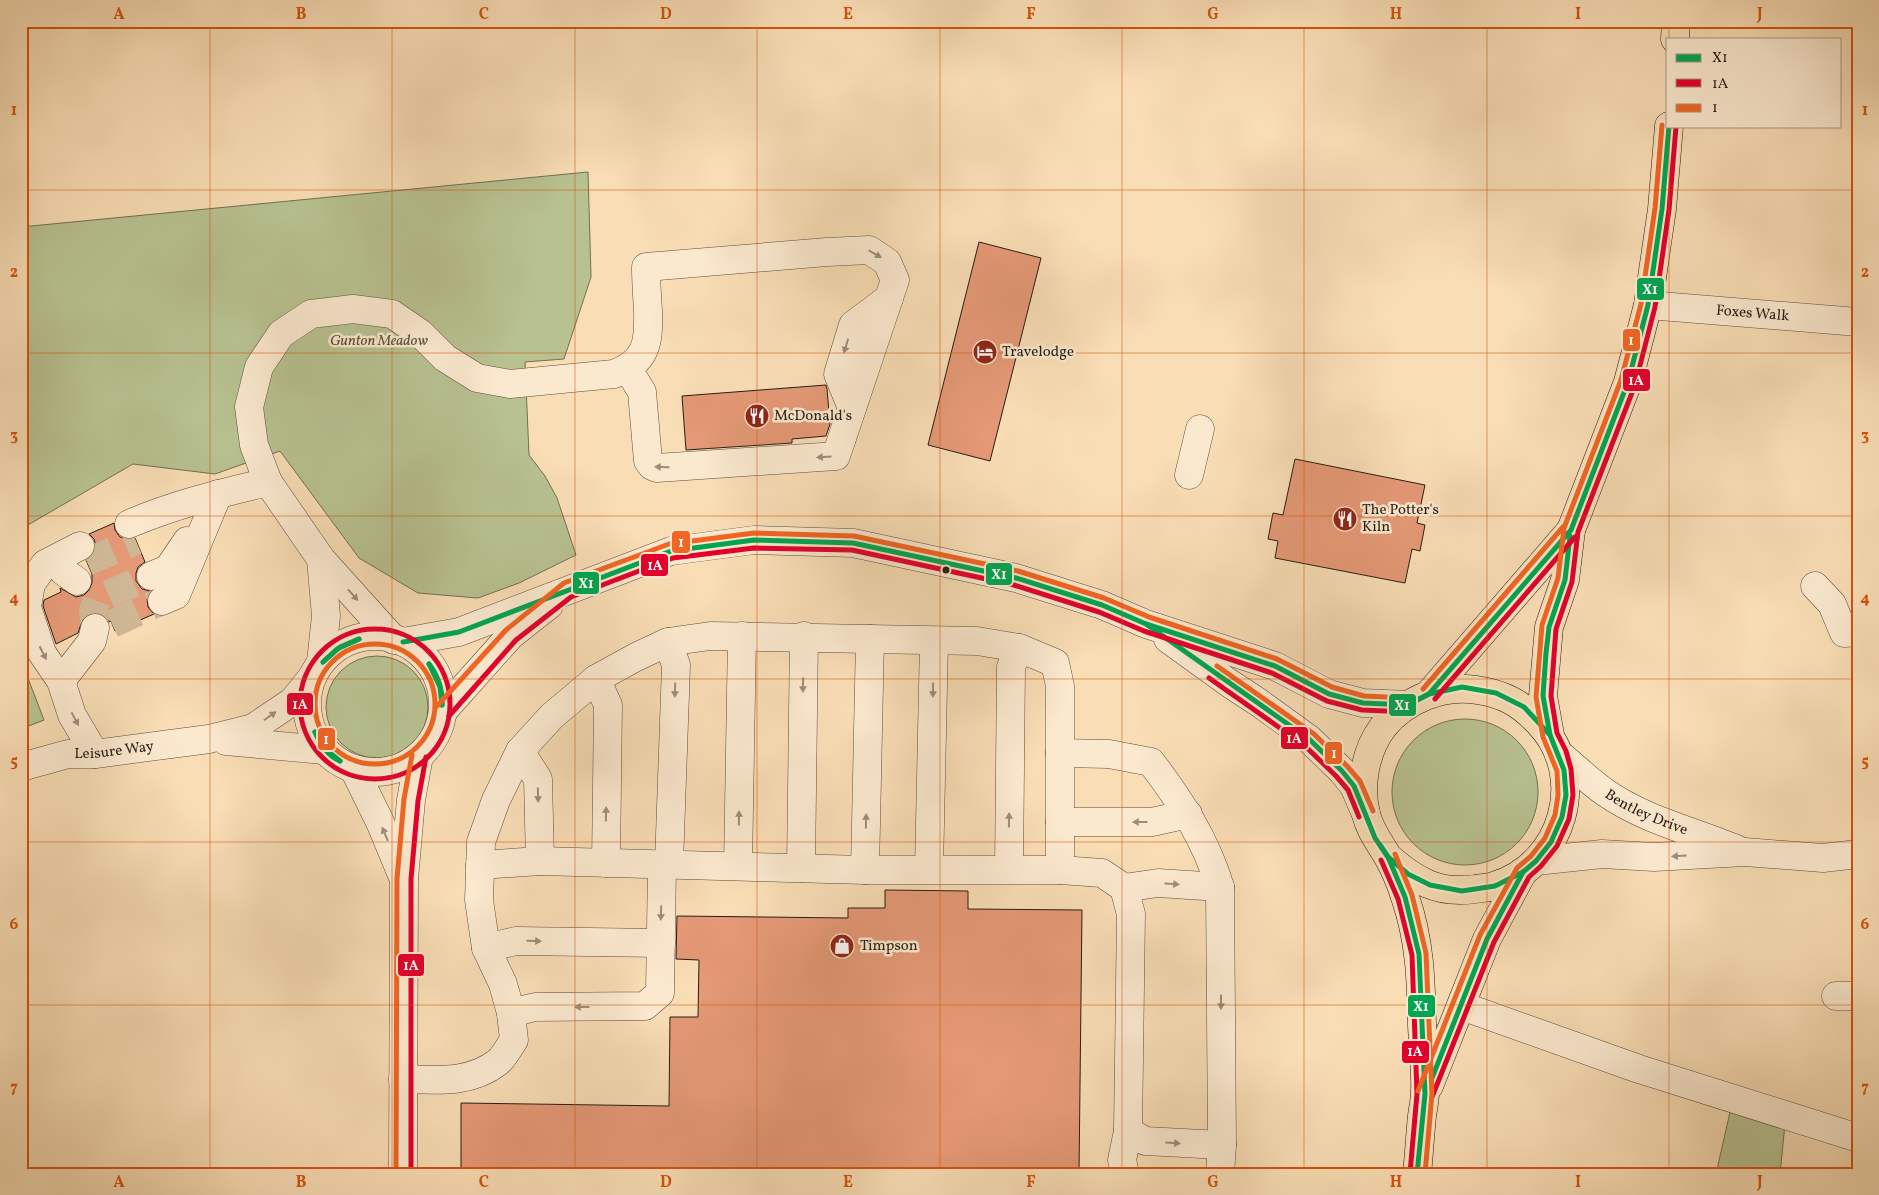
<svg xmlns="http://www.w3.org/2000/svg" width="1879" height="1195" font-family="Vollkorn,serif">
<rect width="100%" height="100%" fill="#f9ddb5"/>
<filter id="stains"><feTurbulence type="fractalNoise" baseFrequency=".004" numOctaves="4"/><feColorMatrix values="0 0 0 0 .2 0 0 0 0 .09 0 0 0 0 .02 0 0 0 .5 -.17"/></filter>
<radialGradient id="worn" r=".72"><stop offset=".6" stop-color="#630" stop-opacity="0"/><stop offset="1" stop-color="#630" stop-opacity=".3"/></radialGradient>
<g fill="#b8c291" stroke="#707053">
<path d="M 588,172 L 591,277 L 564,359 L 525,362 L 529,455 L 545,476 L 557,498 L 576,555 L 519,583 L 478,598 L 418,593 L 359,558 L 280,451 L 215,474 L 133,464 L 21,529 L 21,227 Z"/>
<circle cx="377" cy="707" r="51"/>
<path d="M 21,660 L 44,720 L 21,729 Z"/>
<circle cx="1465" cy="792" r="73"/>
<path d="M 1730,1112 L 1785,1124 L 1780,1174 L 1716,1174 Z"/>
</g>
<g fill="#e59976" stroke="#271d15">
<path d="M 979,242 L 1041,258 L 990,461 L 928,445 Z"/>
<path d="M 826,385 L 827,389 L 830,424 L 826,436 L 792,439 L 792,443 L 686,450 L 682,396 Z"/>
<path d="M 1295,459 L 1425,485 L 1417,523 L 1425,525 L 1420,551 L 1412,549 L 1405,583 L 1275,558 L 1278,541 L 1268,539 L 1273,513 L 1283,515 Z"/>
<path d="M 114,523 L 115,530 L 120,537 L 127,539 L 135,538 L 145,562 L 138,567 L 136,573 L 136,581 L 142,589 L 150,591 L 147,599 L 148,607 L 154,614 L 115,631 L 111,621 L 109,622 L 105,616 L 98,613 L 91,613 L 83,618 L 78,633 L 56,644 L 43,606 L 44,600 L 61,592 L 60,588 L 76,597 L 84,595 L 89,590 L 92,583 L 92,574 L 86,560 L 93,555 L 96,546 L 94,539 L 89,534 Z"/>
<path d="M 885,890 L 968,891 L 968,909 L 1082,910 L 1079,1174 L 461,1174 L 461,1103 L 669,1106 L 670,1017 L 698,1017 L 699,960 L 676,959 L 677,916 L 848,918 L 848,908 L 885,908 Z"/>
</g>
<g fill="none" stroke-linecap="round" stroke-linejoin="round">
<g stroke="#cfb795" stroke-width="28" stroke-dasharray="28 14" stroke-linecap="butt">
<path d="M 87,562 L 136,541"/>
<path d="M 112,624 L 162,601"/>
<path d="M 95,628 L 93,610 L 97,599 L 151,576"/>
</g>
<defs>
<g id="minor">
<path id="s1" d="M 1648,305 L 1858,322"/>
<path d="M 852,408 L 838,374 L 853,325 L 889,298"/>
<path d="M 1189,475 L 1200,429"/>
<path d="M 129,524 C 173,505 221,493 268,482"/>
<path d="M 80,546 L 45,564 L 31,584 L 27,607 L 42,653 L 61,681 L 72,715 L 95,754"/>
<path d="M 321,559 L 326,616 L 321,662"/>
<path d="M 63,571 L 77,581"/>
<path d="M 151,576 L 168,569 L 187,541"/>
<path d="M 1815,586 L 1832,604 L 1844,633 L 1858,632"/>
<path d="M 162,601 L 176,595 L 218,494"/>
<circle cx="375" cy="704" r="68"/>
<path d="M 1168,639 L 1229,683 L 1258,702 L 1309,739 L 1342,771 L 1354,786 L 1366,814"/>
<path d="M 394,640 L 321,559 L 268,482 L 254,445 L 249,407 L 259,367 L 281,334 L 311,314 L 353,309 L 392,314 L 420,333 L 445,358 L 477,378 L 510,384 L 614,374 C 647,362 649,342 648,311 C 647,296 646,281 646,267 L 827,252 L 869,250 L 887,262 L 895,280 L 836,456 L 657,468 L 652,466 L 648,461 L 642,392 L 628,369"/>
<path d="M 403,642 L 459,632 L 671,551 L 754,540 L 853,543 L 1016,578 L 1102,605 L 1146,624 L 1275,666 L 1329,694 L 1363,703 L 1408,705"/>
<path d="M 668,642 L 676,665 L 669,864"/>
<path d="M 596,679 L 608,705 L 606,863"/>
<path d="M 61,681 L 92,641 L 95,628"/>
<path d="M 443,711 L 511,635 L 549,605"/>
<path d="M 226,741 L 324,750"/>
<path d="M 520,751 L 538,779 L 540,861"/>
<path d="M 1060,753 L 1109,754 L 1151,762 C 1180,800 1206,840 1220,887"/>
<path id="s2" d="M 1559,754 C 1575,767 1590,782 1606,793 C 1645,820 1693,831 1736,849"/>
<path id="s3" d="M 21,767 L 68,754 L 95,754 L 209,739 L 253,728 L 293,701 L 313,676"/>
<path d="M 354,769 L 380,822 L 402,875"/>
<path d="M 1060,822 L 1152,822 L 1188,814"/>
<path d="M 1536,861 L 1602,854 L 1654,857 L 1745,852 L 1823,858 L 1858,854"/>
<path d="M 480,865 L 540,861 L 865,870 L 1060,870 L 1102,873 L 1124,888 L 1131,914 L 1128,1131 L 1122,1160 L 1125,1174"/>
<path d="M 738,866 L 742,636"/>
<path d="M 801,868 L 804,636"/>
<path d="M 929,869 L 934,642"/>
<path d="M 1009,869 L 1011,667 L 1019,648"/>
<path d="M 865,870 L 870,639"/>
<path d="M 1124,888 L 1158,883 L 1220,887 L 1222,1145 L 1220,1174"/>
<path d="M 486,948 L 516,941 L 661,943"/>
<path d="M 1836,996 L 1858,996"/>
<path d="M 1462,1006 L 1639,1069 L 1858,1138"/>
<path d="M 511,1013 L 535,1007 L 645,1006 L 660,993 L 662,865"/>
<path d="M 403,1079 C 436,1080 470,1084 498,1062 C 504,1057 509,1047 514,1040 L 511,1013 L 503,984 L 486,948 L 479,900 L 481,842 L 496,800 L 520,751 L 552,716 L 596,679 L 636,657 L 668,642 L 710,636 L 977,641 L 1019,648 L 1055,663 L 1060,686 L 1060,870"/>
<path d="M 1128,1131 L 1145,1141 L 1222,1145"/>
<path d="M 403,1174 L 404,879 L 411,800 L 419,756"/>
</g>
<g id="highway">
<path d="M 1675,39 L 1676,21"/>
<path d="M 1429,694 L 1571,530"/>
<path d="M 1550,735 L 1543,696 L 1549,627 L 1565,580 L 1571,530 L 1628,382 L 1648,305 L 1662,209 L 1669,126"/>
<path d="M 1388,857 C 1401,868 1412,877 1428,884 C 1442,890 1460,891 1475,889 C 1481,888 1488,888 1494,886 C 1564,865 1589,776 1539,723 C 1520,703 1504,694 1477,690 C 1443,684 1405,700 1383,727 C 1365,751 1359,786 1366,814 C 1370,831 1380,843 1388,857 C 1395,869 1401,884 1405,897 C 1420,940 1421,980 1422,1025 C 1423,1047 1426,1070 1425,1092 C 1425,1100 1423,1108 1422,1116 C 1420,1135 1419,1155 1417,1174"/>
<path d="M 1429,1086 L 1487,939 L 1523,872"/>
</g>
</defs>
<use href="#minor" stroke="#5c4d3d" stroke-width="29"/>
<use href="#highway" stroke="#271d15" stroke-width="29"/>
<use href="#minor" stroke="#fbe9cf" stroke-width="28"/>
<use href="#highway" stroke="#f9ddb5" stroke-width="28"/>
<defs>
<g id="bus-1">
<path d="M 1146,624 L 1275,666 L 1329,694 L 1363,703 L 1408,705 L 1429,694 L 1462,687 L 1496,693 L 1524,707 L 1550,735 L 1564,770 L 1566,795 L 1562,817 L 1551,842 L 1536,861 L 1523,872 L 1495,886 L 1462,891 L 1430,885 L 1408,874 L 1388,857 L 1375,838 L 1354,786 L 1342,771 L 1309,739 Z"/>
<path d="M 403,642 L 459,632 L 671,551 L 754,540 L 853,543 L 1016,578 L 1102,605 L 1146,624"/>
<path d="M 323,662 L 337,649 L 359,639"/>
<path d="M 323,662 L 340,647 L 359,639"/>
<path d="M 429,664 C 438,675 443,691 442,705"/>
<path d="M 429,664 L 440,687 L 442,705"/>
<path d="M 1409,704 L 1429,694 L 1571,530 L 1628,382 L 1648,305 L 1662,209 L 1669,126"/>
<path d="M 315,732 L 325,749 L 340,761"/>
<path d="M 315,732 C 320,744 328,756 340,761"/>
<path d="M 1550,735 L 1543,696 L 1546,653 L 1549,627 L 1565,580 L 1570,536"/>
<path d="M 1380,845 L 1388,857 L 1405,897 L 1419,954 L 1425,1094 L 1417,1174"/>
<path d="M 1432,1078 L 1487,939 L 1523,872"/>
</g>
<g id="bus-2">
<circle cx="375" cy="704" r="75"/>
<path d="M 1209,678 L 1304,745 L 1336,776 L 1348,790 L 1359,817"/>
<path d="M 1435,699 L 1575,537"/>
<path d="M 449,716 L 516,640 L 571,597 L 673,558 L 754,548 L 852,550 L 1014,585 L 1099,612 L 1144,631 L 1272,673 L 1327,701 L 1362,710 L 1408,712"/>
<path d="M 1381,860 L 1398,899 L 1412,955 L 1417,1094 L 1410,1173"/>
<path d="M 1432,1097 L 1494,942 L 1529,877 L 1541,866 L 1557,846 L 1569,819 L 1573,795 L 1571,769 L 1566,751 L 1557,733 L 1551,696 L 1556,629 L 1572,582 L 1578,532 L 1635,385 L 1655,307 L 1669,210 L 1676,127"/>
<path d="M 411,1174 L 411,879 L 418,801 L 426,757"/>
</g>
<g id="bus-3">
<circle cx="375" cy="704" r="60"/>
<path d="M 1217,666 L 1314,734 L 1347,766 L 1360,781 L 1373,811"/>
<path d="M 1423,689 L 1563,527"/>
<path d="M 437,706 L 506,630 L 564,583 L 669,544 L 754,533 L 854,536 L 1018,571 L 1104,598 L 1149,617 L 1277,659 L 1332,687 L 1364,696 L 1408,698"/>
<path d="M 1395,854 L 1412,895 L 1426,953 L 1432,1094 L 1425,1174"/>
<path d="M 1418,1091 L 1480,935 L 1517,868 L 1531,856 L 1545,838 L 1555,815 L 1558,795 L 1557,771 L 1543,737 L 1536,697 L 1542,625 L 1558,578 L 1564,528 L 1621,380 L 1641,304 L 1655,208 L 1662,125"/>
<path d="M 396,1174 L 397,879 L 404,799 L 412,755"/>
</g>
</defs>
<use href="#bus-1" stroke="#fbe9cf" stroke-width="9"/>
<use href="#bus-2" stroke="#fbe9cf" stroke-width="9"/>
<use href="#bus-3" stroke="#fbe9cf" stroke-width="9"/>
<use href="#bus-1" stroke="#00a651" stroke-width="5"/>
<use href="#bus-2" stroke="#e4002b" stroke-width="5"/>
<use href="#bus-3" stroke="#f26522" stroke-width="5"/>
</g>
<defs><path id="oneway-solid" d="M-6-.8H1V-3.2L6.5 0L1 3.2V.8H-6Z" transform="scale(1.25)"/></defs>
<g fill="#9c8d7b">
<use href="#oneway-solid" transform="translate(875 254) rotate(30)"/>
<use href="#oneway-solid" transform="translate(846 346) rotate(107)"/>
<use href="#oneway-solid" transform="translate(824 457) rotate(176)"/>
<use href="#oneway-solid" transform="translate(662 467) rotate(-178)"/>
<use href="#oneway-solid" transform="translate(353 595) rotate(48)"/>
<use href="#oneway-solid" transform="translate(43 653) rotate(63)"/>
<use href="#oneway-solid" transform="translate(803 685) rotate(91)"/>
<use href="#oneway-solid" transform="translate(675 690) rotate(92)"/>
<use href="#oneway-solid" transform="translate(933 690) rotate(91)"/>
<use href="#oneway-solid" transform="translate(270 716) rotate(-35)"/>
<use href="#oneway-solid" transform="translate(75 719) rotate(62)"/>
<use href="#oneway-solid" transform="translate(538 795) rotate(89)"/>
<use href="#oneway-solid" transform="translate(606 814) rotate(-89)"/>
<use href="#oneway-solid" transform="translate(739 818) rotate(-89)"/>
<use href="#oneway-solid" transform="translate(1009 820) rotate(-89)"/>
<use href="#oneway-solid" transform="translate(866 821) rotate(-89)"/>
<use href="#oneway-solid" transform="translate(1140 822) rotate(-180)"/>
<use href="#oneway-solid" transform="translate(385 834) rotate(-113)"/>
<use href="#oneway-solid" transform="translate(1679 856) rotate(177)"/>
<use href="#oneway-solid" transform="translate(1172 884) rotate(4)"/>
<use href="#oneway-solid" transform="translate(661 913) rotate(91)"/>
<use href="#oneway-solid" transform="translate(534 941) rotate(1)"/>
<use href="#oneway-solid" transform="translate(1221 1002) rotate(90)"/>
<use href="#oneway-solid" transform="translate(582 1007) rotate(-180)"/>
<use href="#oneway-solid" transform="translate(1173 1143) rotate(3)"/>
</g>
<path fill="none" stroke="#d5530d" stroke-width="1" stroke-opacity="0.55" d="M 210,21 L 210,1174M 392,21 L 392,1174M 575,21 L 575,1174M 757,21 L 757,1174M 940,21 L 940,1174M 1122,21 L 1122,1174M 1304,21 L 1304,1174M 1487,21 L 1487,1174M 1669,21 L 1669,39M 1669,126 L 1669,1174M 21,190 L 1858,190M 21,353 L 1858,353M 21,516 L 1858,516M 21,679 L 1858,679M 21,842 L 1858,842M 21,1005 L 1858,1005"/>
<defs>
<symbol id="hotel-disc" viewBox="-11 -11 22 22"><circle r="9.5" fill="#8f2418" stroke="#fbe9cf"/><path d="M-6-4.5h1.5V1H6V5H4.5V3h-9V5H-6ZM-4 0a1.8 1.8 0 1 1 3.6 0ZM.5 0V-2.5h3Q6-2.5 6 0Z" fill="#fff"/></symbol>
<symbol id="restaurant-disc" viewBox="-11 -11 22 22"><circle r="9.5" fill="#8f2418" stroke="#fbe9cf"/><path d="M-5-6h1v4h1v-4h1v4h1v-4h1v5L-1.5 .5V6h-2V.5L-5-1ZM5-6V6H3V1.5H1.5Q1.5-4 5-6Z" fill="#fff"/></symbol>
<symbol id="shop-disc" viewBox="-11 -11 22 22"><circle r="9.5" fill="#8f2418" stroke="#fbe9cf"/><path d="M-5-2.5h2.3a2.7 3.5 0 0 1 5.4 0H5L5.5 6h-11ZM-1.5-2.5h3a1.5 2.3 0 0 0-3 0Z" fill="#fff"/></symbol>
</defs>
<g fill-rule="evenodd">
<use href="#hotel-disc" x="971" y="338" width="28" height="28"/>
<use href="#restaurant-disc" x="743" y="402" width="28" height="28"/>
<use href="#restaurant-disc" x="1331" y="505" width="28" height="28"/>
<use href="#shop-disc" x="828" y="932" width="28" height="28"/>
</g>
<circle fill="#271d15" stroke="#fbe9cf" stroke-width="2" cx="946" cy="570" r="4.5"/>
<g text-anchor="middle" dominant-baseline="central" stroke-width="5" stroke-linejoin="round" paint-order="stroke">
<g font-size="15" fill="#271d15" stroke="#fbe9cf">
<text stroke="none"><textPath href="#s1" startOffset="105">Foxes Walk</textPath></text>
<text stroke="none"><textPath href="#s3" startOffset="95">Leisure Way</textPath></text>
<text stroke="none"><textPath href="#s2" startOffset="106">Bentley Drive</textPath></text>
</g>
<g font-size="15" font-style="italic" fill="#524f3a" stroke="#fbe9cf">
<text x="379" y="341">Gunton Meadow</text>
</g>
<g font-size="15" fill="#271d15" stroke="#fbe9cf" text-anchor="start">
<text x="1002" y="352">Travelodge</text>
<text x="774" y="416">McDonald's</text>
<text x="1362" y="510">The Potter's<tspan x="1362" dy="17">Kiln</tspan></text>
<text x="860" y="946">Timpson</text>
</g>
</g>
<g stroke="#fbe9cf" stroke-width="2">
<rect x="1636" y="277" width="29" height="24" rx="5" fill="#00a651"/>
<rect x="1622" y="328" width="19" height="24" rx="5" fill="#f26522"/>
<rect x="1622" y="368" width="29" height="24" rx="5" fill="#e4002b"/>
<rect x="671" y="530" width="20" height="24" rx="5" fill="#f26522"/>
<rect x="640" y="553" width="29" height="24" rx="5" fill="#e4002b"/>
<rect x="985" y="562" width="28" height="24" rx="5" fill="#00a651"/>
<rect x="572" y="571" width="28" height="24" rx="5" fill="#00a651"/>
<rect x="286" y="692" width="28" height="24" rx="5" fill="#e4002b"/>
<rect x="1388" y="693" width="29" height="24" rx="5" fill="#00a651"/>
<rect x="1280" y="726" width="29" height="24" rx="5" fill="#e4002b"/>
<rect x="317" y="727" width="19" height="24" rx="5" fill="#f26522"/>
<rect x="1324" y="741" width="19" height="24" rx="5" fill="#f26522"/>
<rect x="397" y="953" width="28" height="24" rx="5" fill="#e4002b"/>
<rect x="1407" y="994" width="29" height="24" rx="5" fill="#00a651"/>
<rect x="1401" y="1040" width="29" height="24" rx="5" fill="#e4002b"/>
</g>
<g font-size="14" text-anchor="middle" font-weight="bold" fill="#fff">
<text x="1650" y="294">X1</text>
<text x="1631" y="345">1</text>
<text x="1636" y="385">1A</text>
<text x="681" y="547">1</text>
<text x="655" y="570">1A</text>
<text x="999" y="579">X1</text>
<text x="586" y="588">X1</text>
<text x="300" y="709">1A</text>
<text x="1402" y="710">X1</text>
<text x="1294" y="743">1A</text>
<text x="326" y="744">1</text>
<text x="1334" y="758">1</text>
<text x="411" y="970">1A</text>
<text x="1421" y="1011">X1</text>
<text x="1415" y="1056">1A</text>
</g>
<rect width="1879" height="1195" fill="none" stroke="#f9ddb5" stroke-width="55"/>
<rect x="1666" y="38" width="175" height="90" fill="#fbe9cf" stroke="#a69785"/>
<rect x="1676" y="54" width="25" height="8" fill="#00a651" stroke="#a69785"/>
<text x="1712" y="62" font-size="15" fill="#271d15">X1</text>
<rect x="1676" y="79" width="25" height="8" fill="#e4002b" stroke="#a69785"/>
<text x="1712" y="88" font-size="15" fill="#271d15">1A</text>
<rect x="1676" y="104" width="25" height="8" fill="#f26522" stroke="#a69785"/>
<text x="1712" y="112" font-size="15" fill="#271d15">1</text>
<rect x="28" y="28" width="1824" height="1140" fill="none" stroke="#d5530d" stroke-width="2"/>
<g font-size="16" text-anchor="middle" font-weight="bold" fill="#d5530d">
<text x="119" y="19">A</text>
<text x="301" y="19">B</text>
<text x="484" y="19">C</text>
<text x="666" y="19">D</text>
<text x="848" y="19">E</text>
<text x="1031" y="19">F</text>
<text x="1213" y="19">G</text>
<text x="1396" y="19">H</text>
<text x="1578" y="19">I</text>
<text x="1760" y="19">J</text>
<text x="14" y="115">1</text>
<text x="1865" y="115">1</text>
<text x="14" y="277">2</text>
<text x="1865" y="277">2</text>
<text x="14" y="440">3</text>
<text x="1865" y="440">3</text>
<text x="14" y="603">4</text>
<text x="1865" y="603">4</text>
<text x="14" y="766">5</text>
<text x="1865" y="766">5</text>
<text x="14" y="929">6</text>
<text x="1865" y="929">6</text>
<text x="14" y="1092">7</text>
<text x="1865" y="1092">7</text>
<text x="119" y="1187">A</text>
<text x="301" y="1187">B</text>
<text x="484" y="1187">C</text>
<text x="666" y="1187">D</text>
<text x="848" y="1187">E</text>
<text x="1031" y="1187">F</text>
<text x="1213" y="1187">G</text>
<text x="1396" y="1187">H</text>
<text x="1578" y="1187">I</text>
<text x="1760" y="1187">J</text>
</g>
<rect width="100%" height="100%" filter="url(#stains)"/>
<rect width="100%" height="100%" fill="url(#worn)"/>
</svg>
